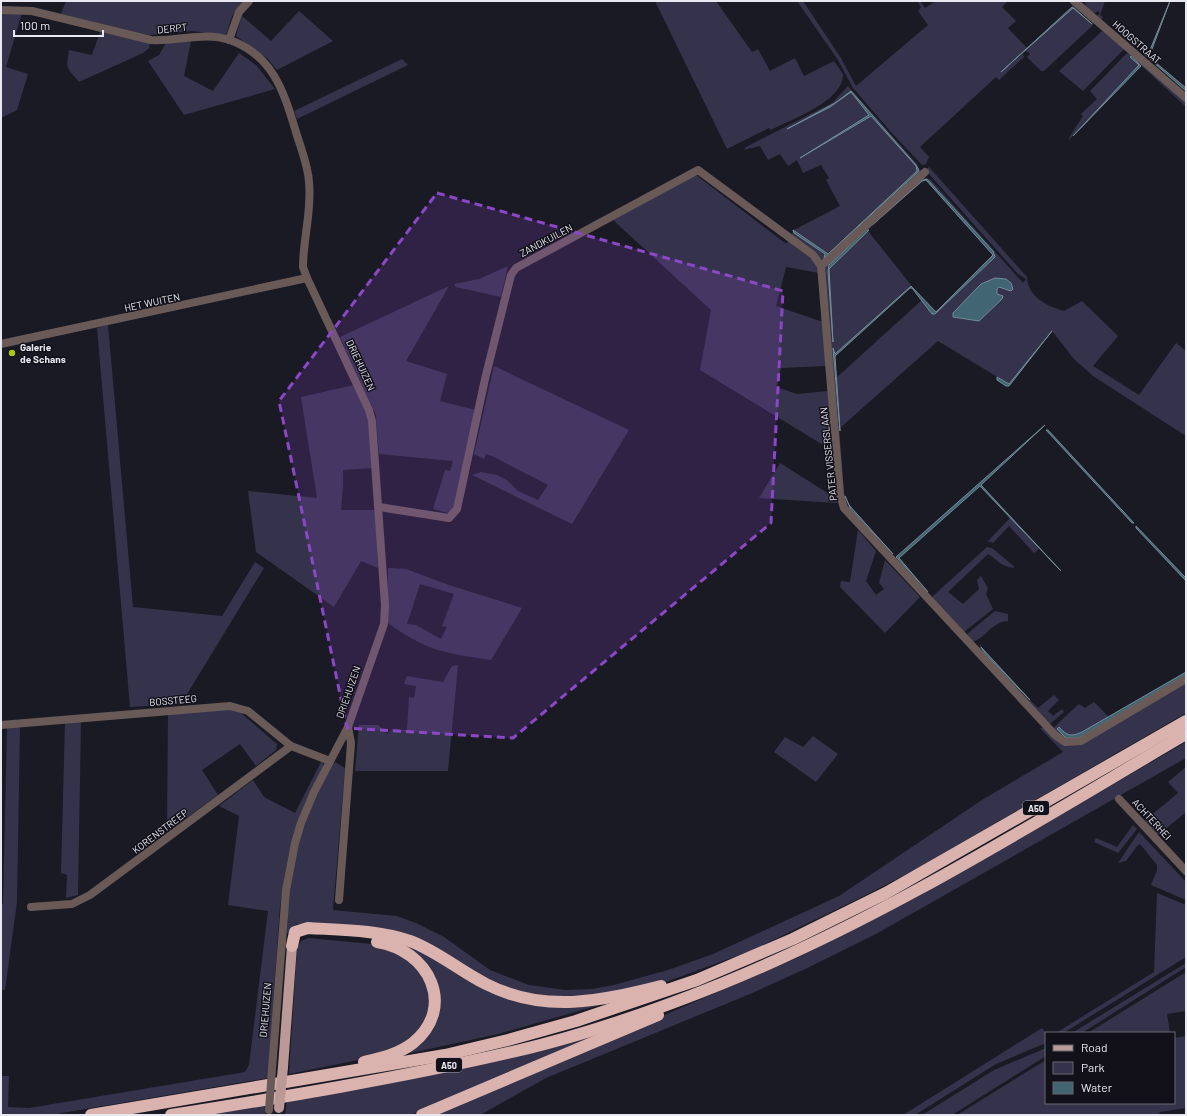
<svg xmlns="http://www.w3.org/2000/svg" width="1187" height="1116" font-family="Barlow,sans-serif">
<rect width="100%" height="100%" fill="#1a1a24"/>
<g fill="#35334b" fill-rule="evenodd">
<path d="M 66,1 L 244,1 L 232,16 L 226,35 L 192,31 L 149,35 L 138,33 L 61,14 Z"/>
<path d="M 655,1 L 716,1 L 752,52 L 758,49 L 770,71 L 795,58 L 804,76 L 834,61 L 843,74 C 844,101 792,119 771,130 L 769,128 L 727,149 Z"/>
<path d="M 797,1 L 803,1 L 841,58 L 856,86 L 928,25 L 918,11 L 921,7 L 917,1 L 920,1 L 925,8 L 936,1 L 1008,1 L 1002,7 L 1016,21 L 1008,28 L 1027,48 L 1001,72 L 1023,54 L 1024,57 L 999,80 L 996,77 L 920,147 L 929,157 L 926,164 L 922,165 L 891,132 L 853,88 L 838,60 Z"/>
<path d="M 1068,1 L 1071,1 L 1094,21 L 1093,25 L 1044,71 L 1041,71 L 1027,57 L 1030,54 L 1026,51 L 1073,8 L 1091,24 L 1092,23 Z"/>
<path d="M 1085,1 L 1105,1 L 1100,15 L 1103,17 L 1101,20 L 1096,17 L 1100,13 L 1098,11 L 1093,14 L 1086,8 Z"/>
<path d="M 299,11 L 333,41 L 277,70 L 268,59 L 236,36 L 242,16 L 271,41 Z"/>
<path d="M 1,13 L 22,13 L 6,67 L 28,74 L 17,110 L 1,118 Z"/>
<path d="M 1102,31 L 1125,48 L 1083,91 L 1059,71 Z"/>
<path d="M 100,32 L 150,43 L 149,48 L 143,53 L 79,82 C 66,66 66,70 69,50 L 92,55 Z"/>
<path d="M 191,41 L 184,76 L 213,91 L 239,53 L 256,65 L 275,89 L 184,115 L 148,61 L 159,55 L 166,43 Z"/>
<path d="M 1130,53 L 1186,101 L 1185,106 L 1131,56 L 1140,65 L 1069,140 L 1070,136 L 1083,116 L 1081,114 L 1097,99 L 1090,91 L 1126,54 Z"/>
<path d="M 402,59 L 408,65 L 297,119 L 294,111 Z"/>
<path d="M 848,86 L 917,164 L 920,172 L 824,261 L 820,259 L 792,235 L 793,229 L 794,230 L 840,206 L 826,180 L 829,178 L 821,165 L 803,173 L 797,160 L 788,166 L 780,154 L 768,160 L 760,146 L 744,150 L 746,147 L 832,103 ZM 851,91 L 916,165 L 918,167 L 918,172 L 824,258 L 825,255 L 793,231 L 827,254 L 917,171 L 916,166 L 871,116 L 801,158 L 869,115 L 851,92 L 830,107 L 787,129 L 835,103 Z"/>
<path d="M 929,167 L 1027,277 C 1028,297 1047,306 1064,311 L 1082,301 L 1118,336 L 1093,366 L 1139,395 L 1176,343 L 1186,351 L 1186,436 L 1093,376 L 1074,359 L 1052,331 L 1009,384 L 938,341 L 840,428 L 836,378 L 922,300 L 932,314 L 935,314 L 994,258 L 995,255 L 925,179 L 829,265 L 828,271 L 833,342 L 829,269 L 831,265 L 868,231 L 911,285 L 835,354 L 833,348 L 844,491 L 846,503 L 929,595 L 925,594 L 843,500 L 824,268 L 923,177 L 931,180 L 1023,283 L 1026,279 L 1018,274 L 929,174 L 927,169 ZM 1006,279 L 1003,288 L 999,287 L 996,291 L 1002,299 L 979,321 L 953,317 Z"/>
<path d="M 696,175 L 785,243 L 789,242 L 819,265 L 819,273 L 786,267 L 776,306 L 823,322 L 827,366 L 781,368 L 776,387 L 797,394 L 828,391 L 833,451 L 700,370 L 711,310 L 613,220 Z"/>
<path d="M 508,266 L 501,297 L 456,287 L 454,284 L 479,279 Z"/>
<path d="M 449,286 L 406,361 L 447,374 L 440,401 L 475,410 L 453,510 L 449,513 L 433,509 L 445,470 L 450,471 L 453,461 L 379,454 L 376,415 L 340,337 Z"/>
<path d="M 108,325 L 133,607 L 222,616 L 255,562 L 264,568 L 181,704 L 130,707 L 97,328 Z"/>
<path d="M 494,366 L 629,430 L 572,524 L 472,475 L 481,472 L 497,475 L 508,481 L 518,491 L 538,500 L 548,485 L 492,456 L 486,454 L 484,459 L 474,454 Z"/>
<path d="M 354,385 L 368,416 L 373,468 L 343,470 L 343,487 L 341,510 L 375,510 L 378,568 L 361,561 L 334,607 L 256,552 L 248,491 L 317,498 L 301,397 Z"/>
<path d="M 780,463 L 837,499 L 837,503 L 759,498 Z"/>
<path d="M 1010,518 L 1039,549 L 1034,553 L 1009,526 L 993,543 L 988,541 Z"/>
<path d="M 858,530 L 876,551 L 866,581 L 876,595 L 884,589 L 879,583 L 885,560 L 920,597 L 885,633 L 840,587 L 841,581 L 850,582 Z"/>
<path d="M 987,547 L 992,548 L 1015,567 C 1006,570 996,559 988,554 L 948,592 L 963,604 L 979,589 L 977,580 L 981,576 L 988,588 L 986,594 L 993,609 L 964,632 L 932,599 L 933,596 Z"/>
<path d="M 388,568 L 406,569 L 449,585 L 522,608 L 491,660 C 445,653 426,651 388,623 ZM 420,584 L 454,594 L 442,626 L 447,627 L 441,639 L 416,625 L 407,624 Z"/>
<path d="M 995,611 L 1008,614 L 1008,621 C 990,622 986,640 970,642 L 967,634 Z"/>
<path d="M 980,644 L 986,655 L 1038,708 L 1054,695 L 1059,700 L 1048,711 L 1053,716 L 1062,709 L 1064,712 L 1050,724 L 979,652 Z"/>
<path d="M 458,665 L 448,771 L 355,771 L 359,725 L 378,725 L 387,733 L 393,729 L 407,730 L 409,697 L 414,698 L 416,686 L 404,684 L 407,676 L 443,682 L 452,666 Z"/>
<path d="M 1186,675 L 1186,677 L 1082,739 C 1069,743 1061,738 1052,729 L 1079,704 L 1085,708 L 1094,702 L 1109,717 L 1077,735 L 1066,735 L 1059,727 L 1057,729 C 1064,736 1069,741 1079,738 Z"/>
<path d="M 1186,681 L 1186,713 L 916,869 L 868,894 L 753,950 L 663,983 L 572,1000 L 506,989 L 438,952 L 324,926 L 297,924 L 291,927 L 289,933 L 287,933 C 288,909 287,882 292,859 C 299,828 316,787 335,762 L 345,768 L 333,910 L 397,916 L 416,923 L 444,937 L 490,970 L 529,985 L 565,990 L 592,989 L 614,985 L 668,970 L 713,954 L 839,896 L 982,800 L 1063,752 L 1040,728 L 1046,728 L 1064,743 Z"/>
<path d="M 218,709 L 234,710 L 241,713 L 277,744 L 276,750 L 256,766 L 240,744 L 202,770 L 218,795 L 167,832 L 168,714 Z"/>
<path d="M 81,721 L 78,895 L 66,898 L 67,875 L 61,873 L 65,722 Z"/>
<path d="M 20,726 L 17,902 L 5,990 L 1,990 L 1,905 L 3,904 L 7,727 Z"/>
<path d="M 813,736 L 838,754 L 816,782 L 774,752 L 785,737 L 803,747 Z"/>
<path d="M 1186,742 L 1186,758 L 876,934 L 803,970 L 750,994 L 546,1078 L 480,1115 L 432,1115 L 799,957 L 859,927 L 962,872 Z"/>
<path d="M 322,760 L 324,767 L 289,854 L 285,874 L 280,906 L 268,1078 L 50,1115 L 1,1115 L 1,1076 L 9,1076 L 8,1107 L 29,1108 L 245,1072 L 249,1065 L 268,911 L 228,905 L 239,816 L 219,806 L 253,780 L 264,797 L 295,813 Z"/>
<path d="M 1186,767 L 1186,812 L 1156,837 L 1142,823 L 1178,793 L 1168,782 Z"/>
<path d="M 1133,825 L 1137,829 L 1118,853 L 1094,842 L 1096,838 L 1117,847 Z"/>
<path d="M 1139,832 L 1186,882 L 1186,900 L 1151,885 L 1157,870 L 1157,865 L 1140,844 L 1137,846 L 1126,861 L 1118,863 Z"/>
<path d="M 1157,893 L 1186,905 L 1186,957 L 1065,1032 L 1056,1033 L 1154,972 Z"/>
<path d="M 309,938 L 382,945 L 410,957 L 430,988 L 428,1019 L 411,1041 L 363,1059 L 289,1074 L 297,948 L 301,941 Z"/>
<path d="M 404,942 L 514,997 L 628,997 L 498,1034 L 388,1058 L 415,1045 L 436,995 L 402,946 Z"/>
<path d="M 1186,963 L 1186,967 L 1082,1033 L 1072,1033 Z"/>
<path d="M 1186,972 L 1186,1011 L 1167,1014 L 1170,1033 L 1088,1033 Z"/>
<path d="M 1042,1028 L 1046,1033 L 1046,1043 L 996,1064 L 915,1115 L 903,1115 Z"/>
<path d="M 605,1031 L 411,1115 L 285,1115 L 287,1101 Z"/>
<path d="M 1186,1036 L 1186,1108 L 1160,1112 L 1158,1115 L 957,1115 L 1046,1060 L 1046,1103 L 1174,1103 L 1174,1038 Z"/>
<path d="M 1046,1048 L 1046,1056 L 952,1115 L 922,1115 L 994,1070 Z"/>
<path d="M 266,1104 L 265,1115 L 202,1115 Z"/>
</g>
<g fill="#416573" stroke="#738c98">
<path d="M 1170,1 L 1149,57 L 1186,88 L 1186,91 L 1145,55 L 1148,55 Z"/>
<path d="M 1072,7 L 1073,7 L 1092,24 L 1073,8 L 1001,72 Z"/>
<path d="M 1132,56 L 1141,66 L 1073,136 L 1139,65 L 1130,57 Z"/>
<path d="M 851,91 L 916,165 L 919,170 L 918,172 L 824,258 L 825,254 L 794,233 L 793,230 L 828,254 L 917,171 L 916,166 L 871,116 L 800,158 L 869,115 L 851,92 L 830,107 L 787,129 L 835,103 Z"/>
<path d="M 927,179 L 993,251 L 995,257 L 935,314 L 932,314 L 912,288 L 910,288 L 835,356 L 840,431 L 833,348 L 835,354 L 911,286 L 936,312 L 993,255 L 926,180 L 922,181 L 872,225 L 920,181 Z"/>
<path d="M 866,230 L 869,230 L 829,269 L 833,342 L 828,271 L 829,265 Z"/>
<path d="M 995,278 L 1006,279 L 1011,283 L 1013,289 L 1011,291 L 999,287 L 997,289 L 997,294 L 1003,296 L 1002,299 L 979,321 L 953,317 L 953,313 L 981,284 Z"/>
<path d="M 1052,331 L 1009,386 L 1006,386 L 997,380 L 997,377 L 1009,384 Z"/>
<path d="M 1045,425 L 981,485 L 1061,571 L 980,486 L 899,558 L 928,592 L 896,557 Z"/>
<path d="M 1046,430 L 1048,430 L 1134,523 L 1132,523 Z"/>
<path d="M 845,496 L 849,505 L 893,554 L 851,510 Z"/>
<path d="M 1136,526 L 1186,578 L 1186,581 L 1136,528 Z"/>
<path d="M 981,647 L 1030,700 L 986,655 Z"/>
<path d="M 1186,672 L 1186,675 L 1079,738 L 1066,738 L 1057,729 L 1059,727 C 1067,736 1071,737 1082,732 Z"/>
</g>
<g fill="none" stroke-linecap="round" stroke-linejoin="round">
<g stroke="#695a58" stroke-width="8">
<path d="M 1074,1 L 1186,98"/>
<path d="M 1,10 L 32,11 L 151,40 C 178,42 203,31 230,40 C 274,56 284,93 296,132 C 301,149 308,165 309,182 C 312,211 303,239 303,267 L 307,278 L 369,410 L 372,421 L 385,605 L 384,624 L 348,727 L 314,792 L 301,823 L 295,843 L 286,890 L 272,1069"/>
<path d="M 229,40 L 239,12 L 249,1"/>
<path d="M 821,266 L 925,172"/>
<path d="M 1,344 L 307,278"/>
<path d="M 379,507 L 449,518 L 457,509 L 485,379 L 511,275 L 516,268 L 698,170 L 813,255 L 821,266 L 840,495 L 844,508 L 1055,735 L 1065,742 L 1081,741 L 1186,679"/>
<path d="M 1,725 L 230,706 L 248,711 L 291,746 L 330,761"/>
<path d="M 1119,799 L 1186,871"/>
<path d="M 339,900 L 351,743 L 348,727"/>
<path d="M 31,907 L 72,904 L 90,895 L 291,746"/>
</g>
<path stroke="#ba9996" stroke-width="10" d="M 283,1067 L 292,946"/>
<g stroke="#dab2ae" stroke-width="12">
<path d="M 292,946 L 295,932 L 308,928 C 341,930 378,930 410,941 C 437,951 460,971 486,984 C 545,1014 601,1001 661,986"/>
<path d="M 364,1062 C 381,1058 399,1054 413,1043 C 457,1007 429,950 377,942"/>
<path d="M 91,1115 L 445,1055 L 508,1040 L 576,1021 L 697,980 L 793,939 L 886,893 L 1186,721"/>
<path d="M 171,1115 C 285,1097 399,1078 512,1052 C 582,1036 654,1011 721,984 C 884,918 1034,823 1186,734"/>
<path d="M 422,1115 L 658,1015"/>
</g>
<path stroke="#695a58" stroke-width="8" d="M 269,1110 L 272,1069"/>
<path stroke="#ba9996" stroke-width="10" d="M 279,1108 L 283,1067"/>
</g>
<path fill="#8b48c6" fill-opacity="0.2" stroke="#8b48c6" stroke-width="3" stroke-dasharray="8 5" stroke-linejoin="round" d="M 437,193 L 783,291 L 771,523 L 513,738 L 347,728 L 279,401 Z"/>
<circle fill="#a9c71a" stroke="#12111a" stroke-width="1.5" cx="12" cy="353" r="4"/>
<g text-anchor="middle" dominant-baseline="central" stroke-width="3" stroke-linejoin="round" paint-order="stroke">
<g fill="#12111a" stroke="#a8a8b0" stroke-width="1">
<rect x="1023" y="801" width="26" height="14" rx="3"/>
<rect x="436" y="1058" width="26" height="14" rx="3"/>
</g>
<g font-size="9" font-weight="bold" fill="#e8e8f0">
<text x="1036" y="808">A50</text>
<text x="449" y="1065">A50</text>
</g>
<g font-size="10" fill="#e8e8f0" stroke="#12111a">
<text transform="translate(172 28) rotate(-6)">DERPT</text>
<text transform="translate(1137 42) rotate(41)">HOOGSTRAAT</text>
<text transform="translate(546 240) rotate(-28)">ZANDKUILEN</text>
<text transform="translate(152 302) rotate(-12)">HET WUITEN</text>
<text transform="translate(361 365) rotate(65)">DRIEHUIZEN</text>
<text transform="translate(828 454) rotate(-96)">PATER VISSERSLAAN</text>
<text transform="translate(348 692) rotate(-71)">DRIEHUIZEN</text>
<text transform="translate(173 700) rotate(-5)">BOSSTEEG</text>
<text transform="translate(1152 819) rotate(47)">ACHTERHEI</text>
<text transform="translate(160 831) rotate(-37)">KORENSTREEP</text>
<text transform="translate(265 1010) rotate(-85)">DRIEHUIZEN</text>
</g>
<g font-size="10" font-weight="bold" fill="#e8e8f0" stroke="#12111a" text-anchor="start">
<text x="20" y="347">Galerie<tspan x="20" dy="12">de Schans</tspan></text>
</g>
</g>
<rect width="1187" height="1116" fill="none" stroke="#e8e8f0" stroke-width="4"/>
<rect x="1045" y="1032" width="130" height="72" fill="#12111a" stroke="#686770"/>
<rect x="1053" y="1045" width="20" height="6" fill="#ba9996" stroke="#686770"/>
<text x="1081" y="1052" font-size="12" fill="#e8e8f0">Road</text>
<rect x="1053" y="1062" width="20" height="12" fill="#35334b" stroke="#686770"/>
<text x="1081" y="1072" font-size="12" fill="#e8e8f0">Park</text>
<rect x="1053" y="1082" width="20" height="12" fill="#416573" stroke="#686770"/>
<text x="1081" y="1092" font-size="12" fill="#e8e8f0">Water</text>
<path d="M14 30v6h89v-6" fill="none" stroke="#e8e8f0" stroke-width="2"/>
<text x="20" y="30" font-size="12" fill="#e8e8f0" stroke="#12111a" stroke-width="3" paint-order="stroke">100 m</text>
</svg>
